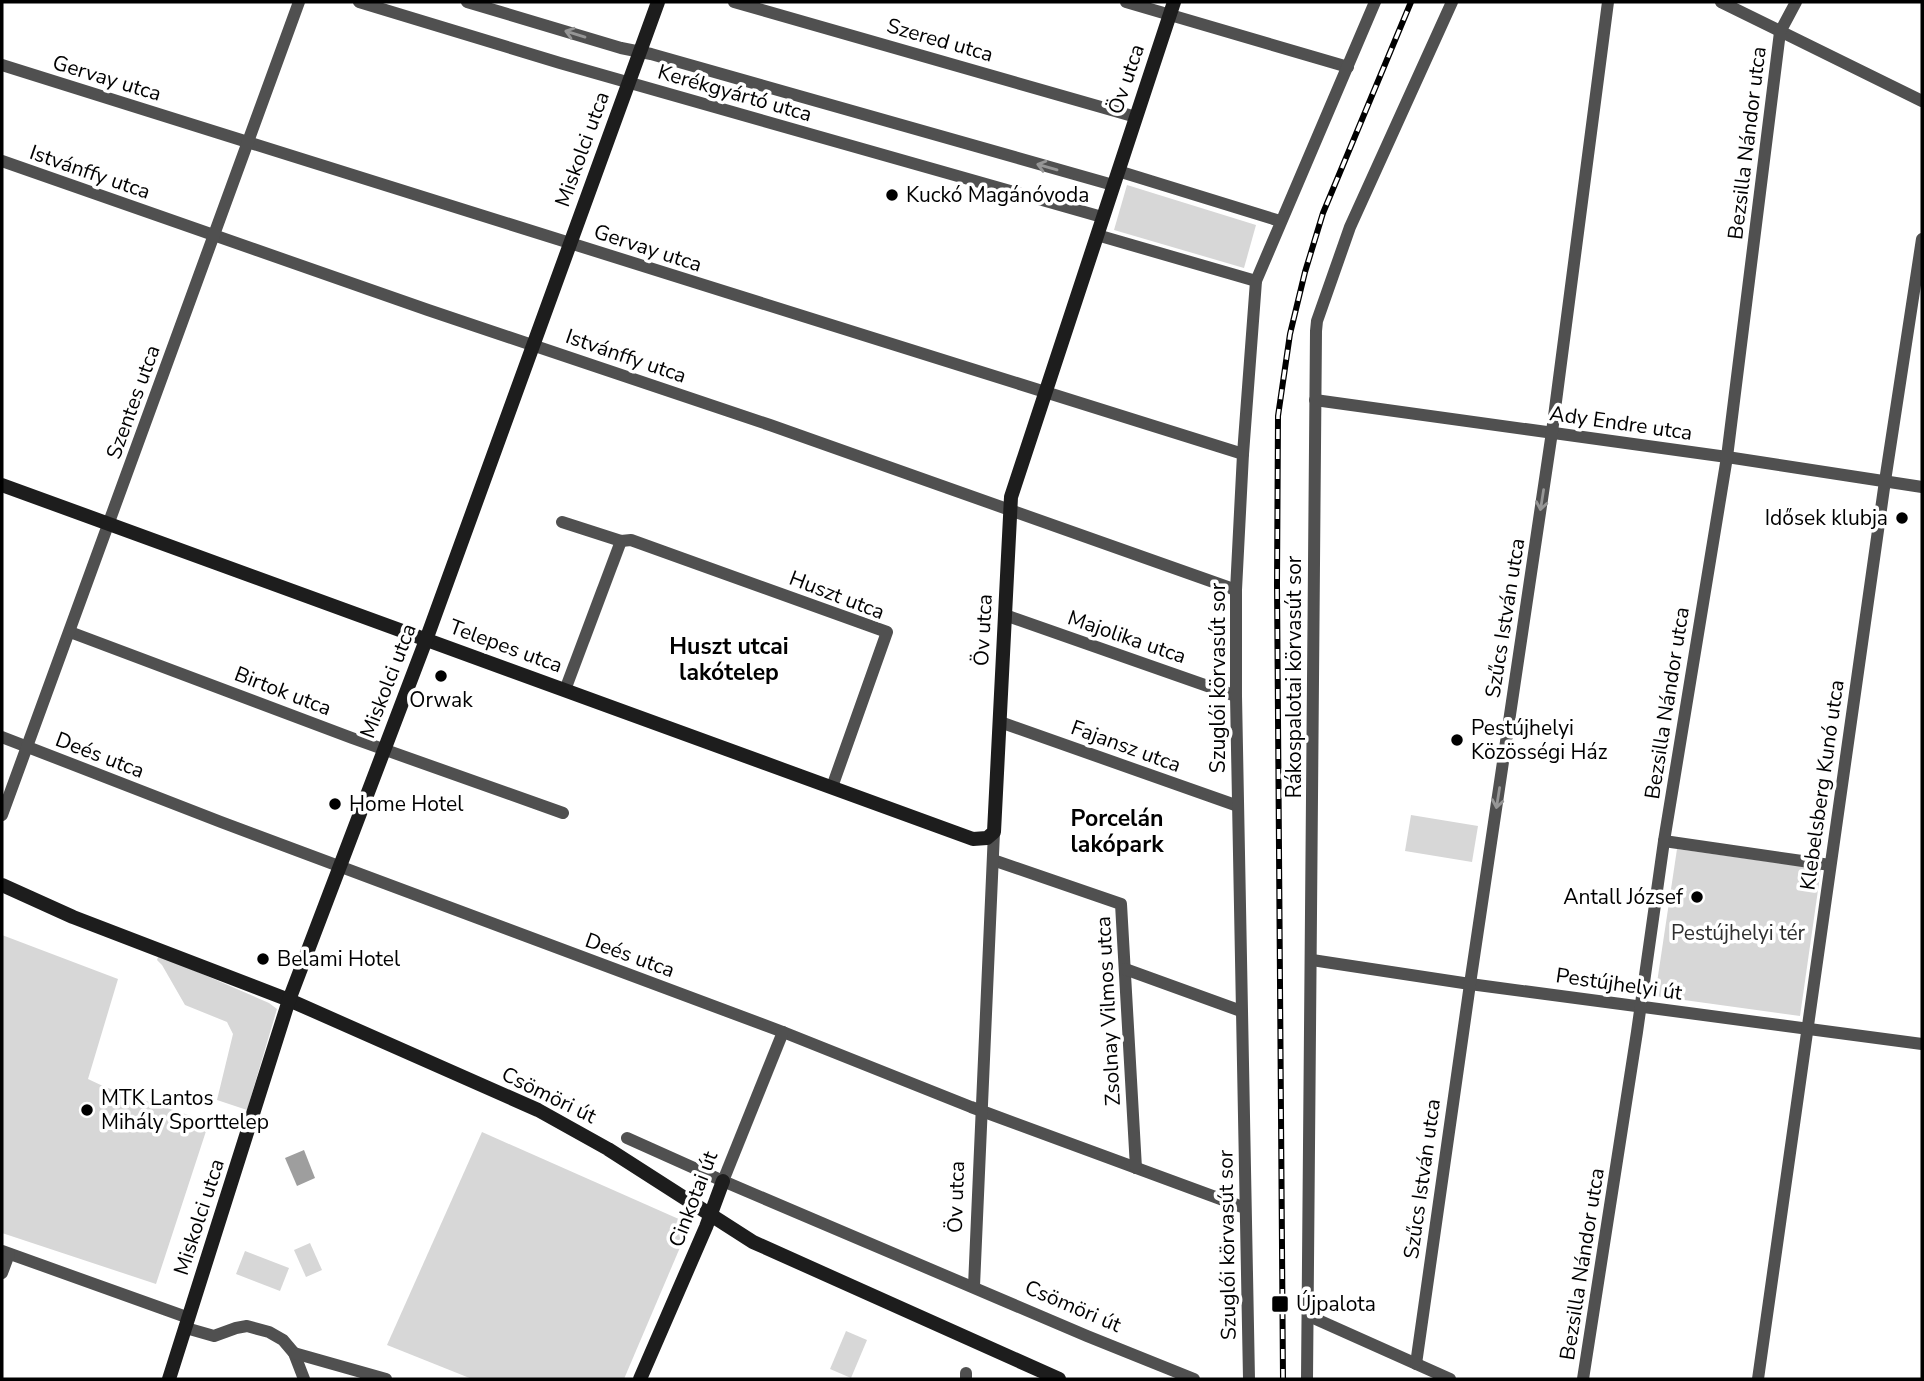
<svg xmlns="http://www.w3.org/2000/svg" width="1924" height="1381" font-family="'Nunito Sans',sans-serif">
<rect width="100%" height="100%" fill="#fff"/>
<g fill="#d7d7d7">
<path d="M 1127,185 L 1256,225 L 1244,268 L 1114,230 Z"/>
<path d="M 1411,815 L 1478,826 L 1472,862 L 1405,851 Z"/>
<path d="M 1677,849 L 1821,869 L 1800,1016 L 1655,996 Z"/>
<path d="M 2,935 L 118,979 L 88,1079 L 105,1087 L 209,1122 L 156,1284 L 2,1233 Z"/>
<path d="M 158,957 L 163,957 L 269,1003 L 277,1009 L 247,1110 L 217,1100 L 233,1034 L 227,1022 L 185,1005 L 162,965 L 157,960 Z"/>
<path d="M 482,1132 L 690,1224 L 624,1379 L 472,1379 L 387,1345 Z"/>
<path d="M 310,1243 L 322,1270 L 306,1277 L 294,1250 Z"/>
<path d="M 245,1251 L 289,1268 L 280,1291 L 236,1274 Z"/>
<path d="M 846,1331 L 867,1340 L 851,1378 L 830,1369 Z"/>
</g>
<path fill="#9e9e9e" d="M 304,1150 L 315,1178 L 297,1186 L 285,1158 Z"/>
<g fill="none" stroke-linecap="round" stroke-linejoin="round">
<g stroke="#505050" stroke-width="12">
<path d="M 359,2 L 560,63 L 1102,217"/>
<path d="M 467,2 L 621,48 L 651,54 L 1113,185"/>
<path d="M 734,2 L 1136,117"/>
<path d="M 1126,2 L 1348,67"/>
<path d="M 1721,2 L 1922,101"/>
<path d="M 2,65 C 416,193 828,328 1243,454"/>
<path d="M 2,161 L 428,310 L 770,425 L 1236,590"/>
<path d="M 1118,171 L 1280,221"/>
<path d="M 1097,235 L 1256,281"/>
<path d="M 1315,400 L 1727,457 L 1922,487"/>
<path d="M 562,522 L 621,541 L 631,540 L 887,632 L 832,787"/>
<path d="M 1005,615 L 1236,696"/>
<path d="M 70,632 L 352,738 L 563,813"/>
<path d="M 565,690 L 621,541"/>
<path d="M 1000,722 L 1238,806"/>
<path d="M 2,737 L 221,822 L 783,1032 L 971,1107 L 1245,1208"/>
<path d="M 2,815 L 299,2"/>
<path d="M 1664,841 L 1830,865"/>
<path d="M 993,860 L 1121,904 L 1136,1168"/>
<path d="M 1312,960 L 1470,984 L 1922,1044"/>
<path d="M 1125,969 L 1241,1011"/>
<path d="M 627,1138 L 723,1181 L 1087,1336 L 1194,1379"/>
<path d="M 723,1181 L 783,1032"/>
<path d="M 2,1251 L 189,1318"/>
<path d="M 2,1273 L 9,1254"/>
<path d="M 974,1286 L 994,832"/>
<path d="M 1309,1316 L 1450,1379"/>
<path d="M 186,1328 L 214,1336 L 236,1328 L 247,1326 L 269,1332 L 283,1340 L 294,1353 L 304,1379"/>
<path d="M 294,1353 L 386,1379"/>
<path d="M 1416,1364 L 1470,984 L 1552,432 L 1608,2"/>
<path d="M 966,1379 L 966,1373"/>
<path d="M 1249,1379 L 1236,696 L 1236,590 L 1243,454 L 1256,281 L 1375,2"/>
<path d="M 1307,1379 L 1316,331 L 1317,321 L 1350,227 L 1452,2"/>
<path d="M 1583,1379 L 1637,1032 L 1664,841 L 1727,457 L 1780,32 L 1796,2"/>
<path d="M 1758,1379 L 1885,481 L 1922,239"/>
</g>
<g stroke="#1d1d1d" stroke-width="14">
<path d="M 2,485 L 973,839 L 987,838 L 994,832 L 1011,497 L 1174,2"/>
<path d="M 2,885 L 73,917 L 289,1000 L 538,1110 L 608,1149 L 753,1242 L 1059,1379"/>
<path d="M 169,1379 L 289,1000 L 426,640 L 658,2"/>
<path d="M 640,1379 L 706,1227 L 723,1181"/>
</g>
<defs>
<path id="rail" d="M 1283,1379 L 1277,585 L 1278,416 L 1290,334 L 1305,272 L 1323,213 L 1411,2"/>
</defs>
<use href="#rail" stroke="#000" stroke-width="6"/>
<use href="#rail" stroke="#fff" stroke-width="3.5" stroke-dasharray="10" stroke-linecap="butt"/>
</g>
<defs><path id="oneway-shaft" d="M-6 0H5M1.5-3L5.5 0L1.5 3" fill="none" stroke-width="1.6" stroke-linecap="round" stroke-linejoin="round" transform="scale(1.75)"/></defs>
<g stroke="#969696">
<use href="#oneway-shaft" transform="translate(575 34) rotate(-163)"/>
<use href="#oneway-shaft" transform="translate(1047 167) rotate(-164)"/>
<use href="#oneway-shaft" transform="translate(1542 500) rotate(99)"/>
<use href="#oneway-shaft" transform="translate(1498 798) rotate(99)"/>
</g>
<g fill="#000" stroke="#fff" stroke-width="2.5">
<circle cx="892" cy="195" r="7"/>
<circle cx="1902" cy="518" r="7"/>
<circle cx="441" cy="676" r="7"/>
<circle cx="1457" cy="740" r="7"/>
<circle cx="335" cy="804" r="7"/>
<circle cx="1697" cy="897" r="7"/>
<circle cx="263" cy="959" r="7"/>
<circle cx="87" cy="1110" r="7"/>
<rect x="1271" y="1295" width="18" height="18" rx="3.5"/>
</g>
<g text-anchor="middle" dominant-baseline="central" stroke-width="7" stroke-linejoin="round" paint-order="stroke">
<g font-size="21" fill="#000" stroke="#fff">
<text transform="translate(940 40) rotate(16)">Szered utca</text>
<text transform="translate(107 78) rotate(17)">Gervay utca</text>
<text transform="translate(1126 79) rotate(-71)">Öv utca</text>
<text transform="translate(735 93) rotate(16)">Kerékgyártó utca</text>
<text transform="translate(1747 143) rotate(-83)">Bezsilla Nándor utca</text>
<text transform="translate(582 149) rotate(-70)">Miskolci utca</text>
<text transform="translate(90 172) rotate(19)">Istvánffy utca</text>
<text transform="translate(648 248) rotate(18)">Gervay utca</text>
<text transform="translate(626 356) rotate(19)">Istvánffy utca</text>
<text transform="translate(133 402) rotate(-70)">Szentes utca</text>
<text transform="translate(1621 423) rotate(8)">Ady Endre utca</text>
<text transform="translate(837 595) rotate(21)">Huszt utca</text>
<text transform="translate(1505 618) rotate(-81)">Szűcs István utca</text>
<text transform="translate(983 630) rotate(-87)">Öv utca</text>
<text transform="translate(1127 637) rotate(19)">Majolika utca</text>
<text transform="translate(506 646) rotate(20)">Telepes utca</text>
<text transform="translate(1294 677) rotate(-90)">Rákospalotai körvasút sor</text>
<text transform="translate(1218 678) rotate(-90)">Szuglói körvasút sor</text>
<text transform="translate(388 681) rotate(-69)">Miskolci utca</text>
<text transform="translate(283 691) rotate(21)">Birtok utca</text>
<text transform="translate(1667 703) rotate(-81)">Bezsilla Nándor utca</text>
<text transform="translate(1126 746) rotate(20)">Fajansz utca</text>
<text transform="translate(100 755) rotate(21)">Deés utca</text>
<text transform="translate(1822 785) rotate(-82)">Klebelsberg Kunó utca</text>
<text transform="translate(630 955) rotate(20)">Deés utca</text>
<text transform="translate(1619 984) rotate(8)">Pestújhelyi út</text>
<text transform="translate(1108 1011) rotate(-93)">Zsolnay Vilmos utca</text>
<text transform="translate(549 1095) rotate(26)">Csömöri út</text>
<text transform="translate(1422 1179) rotate(-82)">Szűcs István utca</text>
<text transform="translate(956 1197) rotate(-88)">Öv utca</text>
<text transform="translate(693 1199) rotate(-69)">Cinkotai út</text>
<text transform="translate(199 1217) rotate(-72)">Miskolci utca</text>
<text transform="translate(1227 1245) rotate(-91)">Szuglói körvasút sor</text>
<text transform="translate(1582 1264) rotate(-81)">Bezsilla Nándor utca</text>
<text transform="translate(1073 1306) rotate(23)">Csömöri út</text>
</g>
<g font-size="21" fill="#000" stroke="#fff" text-anchor="start">
<text x="906" y="195">Kuckó Magánóvoda</text>
<text x="1888" y="518" text-anchor="end">Idősek klubja</text>
<text x="441" y="700" text-anchor="middle">Orwak</text>
<text x="1471" y="728">Pestújhelyi<tspan x="1471" dy="24">Közösségi Ház</tspan></text>
<text x="349" y="804">Home Hotel</text>
<text x="1683" y="897" text-anchor="end">Antall József</text>
<text x="277" y="959">Belami Hotel</text>
<text x="101" y="1098">MTK Lantos<tspan x="101" dy="24">Mihály Sporttelep</tspan></text>
<text x="1296" y="1304">Újpalota</text>
</g>
<g font-size="21" fill="#2e2e2e" stroke="#fff">
<text x="1738" y="933">Pestújhelyi tér</text>
</g>
<g font-size="23" font-weight="bold" fill="#000" stroke="#fff">
<text x="729" y="646">Huszt utcai<tspan x="729" dy="26">lakótelep</tspan></text>
<text x="1117" y="818">Porcelán<tspan x="1117" dy="26">lakópark</tspan></text>
</g>
</g>
<rect width="1924" height="1381" fill="none" stroke="#000000" stroke-width="7"/>
</svg>
